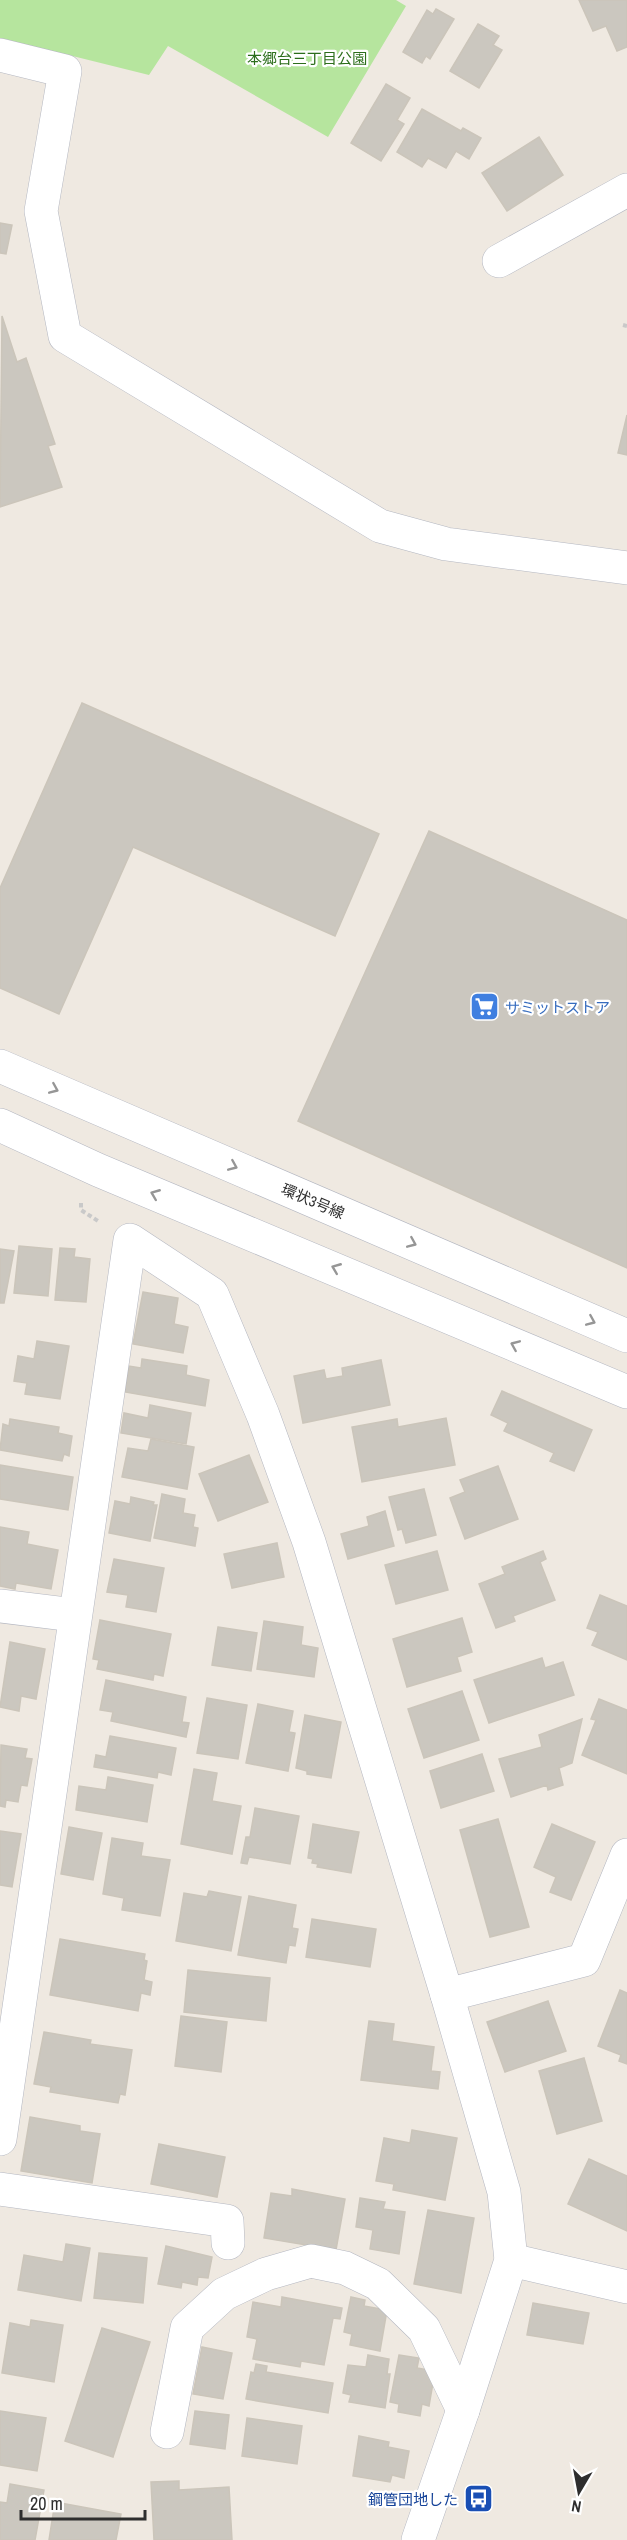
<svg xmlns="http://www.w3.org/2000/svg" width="627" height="2540" font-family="'Archivo Narrow','Noto Sans JP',sans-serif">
<rect width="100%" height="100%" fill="#efe9e1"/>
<path fill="#b6e59e" d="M 0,0 L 396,0 L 406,6 L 328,137 L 168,46 L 149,75 L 0,38 Z"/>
<g fill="#cbc7bf" stroke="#cbc5ba" stroke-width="1.5">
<path d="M 579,0 L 627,0 L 627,47 L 617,51 L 606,26 L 593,31 Z"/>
<path d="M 436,9 L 454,19 L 430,59 L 426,56 L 422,63 L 403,52 L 427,10 L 433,14 Z"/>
<path d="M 478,24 L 499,36 L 493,45 L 502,50 L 479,88 L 450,71 Z"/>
<path d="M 386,84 L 410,98 L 397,120 L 404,124 L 381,161 L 351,143 Z"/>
<path d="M 422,109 L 461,131 L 463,128 L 481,138 L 469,159 L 456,151 L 446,168 L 428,158 L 422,167 L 397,152 Z"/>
<path d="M 539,137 L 563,175 L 507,211 L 482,173 Z"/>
<path d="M 0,223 L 12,225 L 6,254 L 0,253 Z"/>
<path d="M 2,316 L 17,362 L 26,358 L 55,444 L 48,446 L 62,487 L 0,507 Z"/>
<path d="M 627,415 L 627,455 L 618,453 Z"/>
<path d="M 82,703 L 379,834 L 335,936 L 133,847 L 59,1014 L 0,988 L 0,888 Z"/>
<path d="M 429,831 L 627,920 L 627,1268 L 298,1121 Z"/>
<path d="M 19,1246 L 52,1249 L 48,1296 L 14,1293 Z"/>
<path d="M 60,1248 L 75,1249 L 74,1257 L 90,1259 L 86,1302 L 55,1300 Z"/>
<path d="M 0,1249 L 14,1251 L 4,1303 L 0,1303 Z"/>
<path d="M 143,1292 L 178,1298 L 174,1324 L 188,1327 L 183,1353 L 133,1344 Z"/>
<path d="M 37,1341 L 69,1346 L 60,1399 L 25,1394 L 27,1383 L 14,1381 L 18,1356 L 34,1359 Z"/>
<path d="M 142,1359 L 187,1366 L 186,1375 L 209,1380 L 205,1406 L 125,1392 L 129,1366 L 141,1368 Z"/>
<path d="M 381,1360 L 390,1405 L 303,1423 L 294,1376 L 324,1370 L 326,1379 L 343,1376 L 342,1368 Z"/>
<path d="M 502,1391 L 592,1430 L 574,1471 L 550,1461 L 554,1453 L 504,1431 L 508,1423 L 491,1415 Z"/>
<path d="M 150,1405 L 191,1413 L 186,1444 L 121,1433 L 124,1413 L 148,1418 Z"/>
<path d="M 446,1418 L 455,1465 L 362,1482 L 352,1427 L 397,1419 L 398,1427 Z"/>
<path d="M 10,1419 L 59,1427 L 58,1433 L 72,1436 L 69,1456 L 64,1454 L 62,1461 L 0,1450 L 3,1424 L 9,1426 Z"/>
<path d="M 151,1439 L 194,1447 L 187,1489 L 122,1477 L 128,1448 L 148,1451 Z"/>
<path d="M 249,1455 L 268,1502 L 218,1521 L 199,1474 Z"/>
<path d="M 0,1465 L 73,1477 L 68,1510 L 0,1499 Z"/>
<path d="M 498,1466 L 518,1519 L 465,1539 L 450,1498 L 465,1492 L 460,1480 Z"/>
<path d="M 424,1489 L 436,1535 L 406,1543 L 402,1529 L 398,1530 L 389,1497 Z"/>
<path d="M 162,1494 L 185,1499 L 183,1513 L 195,1515 L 193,1527 L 198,1528 L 195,1546 L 154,1538 Z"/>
<path d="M 131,1497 L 154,1502 L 153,1505 L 157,1505 L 150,1541 L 109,1533 L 115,1501 L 130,1504 Z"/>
<path d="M 385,1511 L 394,1546 L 348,1559 L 341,1534 L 369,1526 L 367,1517 Z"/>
<path d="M 0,1527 L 29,1532 L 27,1544 L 58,1550 L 51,1589 L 16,1583 L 15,1589 L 0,1586 Z"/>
<path d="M 277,1543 L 284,1577 L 232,1588 L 224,1554 Z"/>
<path d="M 437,1551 L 448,1590 L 396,1604 L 385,1565 Z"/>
<path d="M 543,1551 L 546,1559 L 540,1562 L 555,1600 L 513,1616 L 515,1621 L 496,1628 L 479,1584 L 505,1574 L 502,1567 Z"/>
<path d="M 114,1559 L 164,1568 L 156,1612 L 126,1607 L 128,1595 L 107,1592 Z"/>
<path d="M 600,1595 L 627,1606 L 627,1660 L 592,1645 L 598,1632 L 587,1628 Z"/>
<path d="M 462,1618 L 472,1652 L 457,1657 L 461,1671 L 407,1687 L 393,1639 Z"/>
<path d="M 100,1620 L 171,1634 L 163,1676 L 154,1674 L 153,1680 L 97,1669 L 99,1660 L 93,1659 Z"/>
<path d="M 264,1621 L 303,1627 L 301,1645 L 318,1648 L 314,1677 L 257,1669 Z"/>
<path d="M 218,1627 L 257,1633 L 251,1671 L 212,1665 Z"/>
<path d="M 10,1642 L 45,1649 L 36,1699 L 21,1696 L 19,1711 L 0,1707 Z"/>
<path d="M 542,1658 L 545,1668 L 563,1662 L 574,1695 L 489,1723 L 474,1680 Z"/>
<path d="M 106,1680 L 186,1697 L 182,1722 L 189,1723 L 186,1737 L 111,1721 L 113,1712 L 100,1710 Z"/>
<path d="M 462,1691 L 479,1740 L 424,1758 L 408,1709 Z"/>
<path d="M 207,1698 L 247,1705 L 238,1759 L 197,1753 Z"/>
<path d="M 599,1699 L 627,1710 L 627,1774 L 582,1755 L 596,1720 L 591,1719 Z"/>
<path d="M 258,1704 L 293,1711 L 289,1732 L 295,1733 L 288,1771 L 246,1763 Z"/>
<path d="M 305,1715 L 341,1722 L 331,1778 L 307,1774 L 307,1771 L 296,1768 Z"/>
<path d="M 582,1719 L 572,1763 L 559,1768 L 563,1785 L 548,1790 L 547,1785 L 511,1797 L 499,1759 L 542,1747 L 539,1735 Z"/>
<path d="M 110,1736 L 176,1748 L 171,1775 L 158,1772 L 157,1778 L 94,1767 L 96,1755 L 106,1757 Z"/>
<path d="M 1,1745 L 27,1749 L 25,1758 L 32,1759 L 27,1786 L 21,1785 L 18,1802 L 6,1800 L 5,1807 L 0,1806 Z"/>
<path d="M 482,1754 L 494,1791 L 441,1808 L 430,1771 Z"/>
<path d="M 194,1769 L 217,1773 L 212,1801 L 241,1806 L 232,1854 L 181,1844 Z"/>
<path d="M 108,1777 L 153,1785 L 147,1822 L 76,1810 L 79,1786 L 106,1790 Z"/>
<path d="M 255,1808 L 299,1816 L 290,1864 L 249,1857 L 247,1864 L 241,1863 L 246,1837 L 250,1837 Z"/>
<path d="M 498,1819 L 529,1927 L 490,1937 L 460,1830 Z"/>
<path d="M 313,1824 L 359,1832 L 351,1873 L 317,1867 L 318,1864 L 312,1863 L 313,1859 L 308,1858 Z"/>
<path d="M 552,1824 L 595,1842 L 571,1900 L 550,1892 L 556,1877 L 534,1867 Z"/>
<path d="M 69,1827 L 102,1833 L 93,1880 L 61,1874 Z"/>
<path d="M 0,1831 L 21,1834 L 12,1887 L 0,1885 Z"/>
<path d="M 112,1838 L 143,1843 L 141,1856 L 170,1860 L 160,1916 L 122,1910 L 124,1898 L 103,1894 Z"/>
<path d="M 209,1891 L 241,1897 L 231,1951 L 176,1941 L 184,1893 L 207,1897 Z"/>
<path d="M 249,1896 L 296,1905 L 292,1928 L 298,1929 L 295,1946 L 289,1945 L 286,1963 L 238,1955 Z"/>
<path d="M 312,1919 L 376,1929 L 370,1967 L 306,1957 Z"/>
<path d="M 60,1939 L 145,1954 L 144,1960 L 147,1961 L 144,1980 L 152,1982 L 150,1995 L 141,1993 L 138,2011 L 50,1995 Z"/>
<path d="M 188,1970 L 270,1978 L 266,2021 L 184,2012 Z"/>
<path d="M 620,1990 L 627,1993 L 627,2064 L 619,2061 L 621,2055 L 598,2046 Z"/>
<path d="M 548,2001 L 566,2051 L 505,2072 L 487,2022 Z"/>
<path d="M 181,2016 L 227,2022 L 221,2072 L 175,2066 Z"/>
<path d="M 369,2021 L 394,2024 L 392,2041 L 434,2047 L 431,2071 L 440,2072 L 438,2089 L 361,2080 Z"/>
<path d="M 44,2032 L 91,2040 L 90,2044 L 132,2050 L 125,2095 L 120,2094 L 118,2103 L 50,2092 L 51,2087 L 34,2084 Z"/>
<path d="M 584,2058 L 602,2121 L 557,2134 L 539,2071 Z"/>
<path d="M 30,2117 L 80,2126 L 80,2131 L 100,2134 L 92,2183 L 21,2171 Z"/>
<path d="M 412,2130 L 457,2138 L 445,2200 L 393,2190 L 394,2184 L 376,2181 L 384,2138 L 410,2143 Z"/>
<path d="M 159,2144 L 225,2157 L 217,2197 L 151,2184 Z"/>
<path d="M 589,2159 L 627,2176 L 627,2231 L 568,2204 Z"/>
<path d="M 292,2189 L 345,2199 L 336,2250 L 264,2238 L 271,2193 L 292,2196 Z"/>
<path d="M 360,2198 L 385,2202 L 383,2209 L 405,2212 L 399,2254 L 370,2249 L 373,2230 L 356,2227 Z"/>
<path d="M 428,2210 L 474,2218 L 461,2293 L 414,2284 Z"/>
<path d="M 66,2244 L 90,2248 L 81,2301 L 18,2290 L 24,2255 L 63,2262 Z"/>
<path d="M 166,2246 L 212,2257 L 208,2278 L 198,2277 L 197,2285 L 182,2282 L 181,2288 L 158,2284 Z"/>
<path d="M 99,2253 L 147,2258 L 143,2303 L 94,2298 Z"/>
<path d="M 282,2297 L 342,2308 L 340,2319 L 333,2318 L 324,2365 L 301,2361 L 300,2367 L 253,2359 L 257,2339 L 247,2337 L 253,2302 L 281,2307 Z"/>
<path d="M 351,2297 L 365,2300 L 364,2306 L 387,2310 L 380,2351 L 350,2345 L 352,2334 L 344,2332 Z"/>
<path d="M 533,2303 L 589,2313 L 583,2344 L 527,2335 Z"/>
<path d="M 31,2320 L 63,2325 L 54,2382 L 2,2373 L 10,2323 L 30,2327 Z"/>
<path d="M 102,2328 L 150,2342 L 113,2457 L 65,2441 Z"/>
<path d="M 202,2347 L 232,2353 L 223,2399 L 193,2394 Z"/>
<path d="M 368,2355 L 389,2359 L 387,2374 L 390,2374 L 385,2408 L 349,2402 L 351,2395 L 343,2393 L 348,2365 L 366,2367 Z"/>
<path d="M 399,2355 L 419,2358 L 417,2368 L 435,2371 L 429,2406 L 422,2404 L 420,2416 L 398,2412 L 399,2404 L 390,2402 Z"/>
<path d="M 256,2364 L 267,2366 L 266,2372 L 333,2383 L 328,2413 L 246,2399 L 251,2372 L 254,2373 Z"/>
<path d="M 0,2411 L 46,2418 L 37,2471 L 0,2465 Z"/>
<path d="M 195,2411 L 229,2415 L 225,2449 L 190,2444 Z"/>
<path d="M 247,2418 L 302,2426 L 297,2464 L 242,2456 Z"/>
<path d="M 359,2436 L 389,2442 L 388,2447 L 409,2451 L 404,2478 L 392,2475 L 390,2482 L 353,2476 Z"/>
<path d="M 179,2481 L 179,2490 L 229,2487 L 232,2540 L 154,2540 L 151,2482 Z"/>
<path d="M 10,2484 L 44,2490 L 35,2540 L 0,2540 L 0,2502 L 7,2503 Z"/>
<path d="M 55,2502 L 121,2514 L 116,2540 L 49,2540 Z"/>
</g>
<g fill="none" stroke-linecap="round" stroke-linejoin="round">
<defs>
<g id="minor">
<path d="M 0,55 L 65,71 L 41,211 L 65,336 L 380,526 L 446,544 L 627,568"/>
<path d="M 499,261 L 627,190"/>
<path d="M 0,1606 L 74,1615"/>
<path d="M 447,1995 L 584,1960 L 627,1855"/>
<path d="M 0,2139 L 130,1240 L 212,1294 L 263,1415 L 309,1542 L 447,1995 L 504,2192 L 511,2260 L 463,2410 L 418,2540"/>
<path d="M 0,2189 L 227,2221 L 228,2243"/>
<path d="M 511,2260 L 627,2287"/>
<path d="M 167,2432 L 187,2328 L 224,2294 L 266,2274 L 311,2261 L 345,2268 L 378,2284 L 424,2329 L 463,2410"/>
</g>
<g id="tertiary">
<path d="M 0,1066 L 627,1336"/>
<path d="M 0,1125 L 98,1170 L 627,1392"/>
</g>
</defs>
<use href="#minor" stroke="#b4b7c1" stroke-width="34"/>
<use href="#tertiary" stroke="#b4b7c1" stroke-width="34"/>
<g stroke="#c9c9c9" stroke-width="4" stroke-dasharray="4.5 3" stroke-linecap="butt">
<path d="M 623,325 L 627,326"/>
<path d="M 81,1203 L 81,1210 L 98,1221"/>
</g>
<use href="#minor" stroke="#fff" stroke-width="33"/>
<use href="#tertiary" stroke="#fff" stroke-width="33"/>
</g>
<defs><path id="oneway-chevron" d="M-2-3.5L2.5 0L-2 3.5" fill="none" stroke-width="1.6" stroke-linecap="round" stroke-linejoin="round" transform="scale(1.5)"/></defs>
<g stroke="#969696">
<use href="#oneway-chevron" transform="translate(54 1089) rotate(23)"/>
<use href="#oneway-chevron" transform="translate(233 1166) rotate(23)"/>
<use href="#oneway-chevron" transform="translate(155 1194) rotate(-158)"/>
<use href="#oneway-chevron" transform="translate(412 1243) rotate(23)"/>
<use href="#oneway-chevron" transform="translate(336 1268) rotate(-158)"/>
<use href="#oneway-chevron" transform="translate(591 1321) rotate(23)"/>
<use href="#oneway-chevron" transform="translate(515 1345) rotate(-157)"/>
</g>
<defs>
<symbol id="supermarket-square" viewBox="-11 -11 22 22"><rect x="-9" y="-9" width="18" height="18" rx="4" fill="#3f7fe0" stroke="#fff"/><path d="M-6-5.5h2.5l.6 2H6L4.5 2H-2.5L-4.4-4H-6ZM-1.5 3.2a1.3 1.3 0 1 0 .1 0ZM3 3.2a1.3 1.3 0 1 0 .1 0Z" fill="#fff"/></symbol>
<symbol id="bus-square" viewBox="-11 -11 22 22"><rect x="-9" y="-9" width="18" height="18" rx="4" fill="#1a4fb4" stroke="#fff"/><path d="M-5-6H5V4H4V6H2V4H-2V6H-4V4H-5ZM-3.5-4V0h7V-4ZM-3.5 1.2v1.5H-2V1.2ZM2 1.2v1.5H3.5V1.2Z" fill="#fff"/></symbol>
</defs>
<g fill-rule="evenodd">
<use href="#supermarket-square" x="468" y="990" width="33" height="33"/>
<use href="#bus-square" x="462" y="2482" width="33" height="33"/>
</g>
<g text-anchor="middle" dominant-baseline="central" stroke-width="4.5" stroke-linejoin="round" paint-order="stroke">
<g font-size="15" fill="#2c6e1b" stroke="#fff">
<text x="307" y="58">本郷台三丁目公園</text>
</g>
<g font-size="15" fill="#366cbe" stroke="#fff" text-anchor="start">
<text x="505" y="1007">サミットストア</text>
</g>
<g font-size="15" fill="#2e2e2e" stroke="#fff">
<text transform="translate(313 1201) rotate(23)">環状3号線</text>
</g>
<g font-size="15" fill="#164399" stroke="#fff" text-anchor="end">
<text x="458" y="2499">鋼管団地した</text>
</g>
</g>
<g transform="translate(579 2492) rotate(190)" stroke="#ffffff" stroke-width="4.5" paint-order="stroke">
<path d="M0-4.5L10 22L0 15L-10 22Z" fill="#2e2e2e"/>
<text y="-9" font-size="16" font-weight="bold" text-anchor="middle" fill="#2e2e2e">N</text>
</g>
<path d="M21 2510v9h124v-9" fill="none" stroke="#2e2e2e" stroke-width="3"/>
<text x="30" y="2510" font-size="18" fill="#2e2e2e" stroke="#ffffff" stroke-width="4.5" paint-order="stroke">20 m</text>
</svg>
